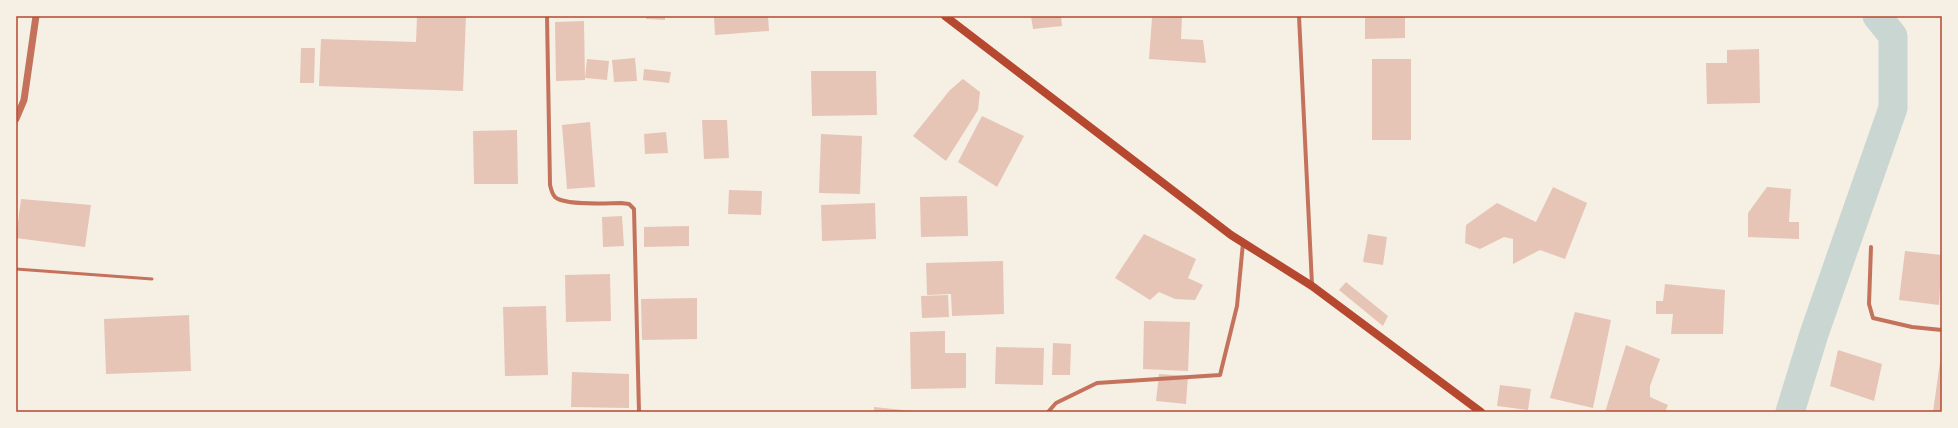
<svg xmlns="http://www.w3.org/2000/svg" width="1958" height="428" font-family="'PT Sans',sans-serif">
<rect width="100%" height="100%" fill="#f6efe4"/>
<g fill="none" stroke-linecap="round" stroke-linejoin="round">
<path stroke="#c9d6d2" stroke-width="29" d="M 1790,412 L 1814,334 L 1893,108 L 1893,36 L 1877,16"/>
</g>
<g fill="#e6c5b7">
<path d="M 417,16 L 466,16 L 463,91 L 319,86 L 321,39 L 416,42 Z"/>
<path d="M 646,16 L 665,16 L 665,20 L 646,19 Z"/>
<path d="M 714,16 L 768,16 L 769,31 L 715,35 Z"/>
<path d="M 1031,16 L 1061,16 L 1062,26 L 1033,29 Z"/>
<path d="M 1182,16 L 1181,39 L 1203,40 L 1206,63 L 1149,59 L 1152,18 Z"/>
<path d="M 1365,16 L 1405,16 L 1405,38 L 1365,39 Z"/>
<path d="M 584,21 L 585,80 L 556,81 L 555,22 Z"/>
<path d="M 301,48 L 315,48 L 314,83 L 300,83 Z"/>
<path d="M 1759,49 L 1760,103 L 1707,104 L 1706,63 L 1727,63 L 1727,50 Z"/>
<path d="M 635,58 L 637,81 L 614,82 L 612,60 Z"/>
<path d="M 587,59 L 609,61 L 607,80 L 585,78 Z"/>
<rect x="1372" y="59" width="39" height="81"/>
<path d="M 644,69 L 671,72 L 669,83 L 643,80 Z"/>
<path d="M 811,71 L 876,71 L 877,115 L 812,116 Z"/>
<path d="M 963,79 L 980,92 L 978,110 L 946,161 L 913,136 L 950,90 Z"/>
<path d="M 982,116 L 1024,136 L 997,187 L 958,162 Z"/>
<path d="M 702,120 L 727,120 L 729,158 L 704,159 Z"/>
<path d="M 590,122 L 595,187 L 567,189 L 562,125 Z"/>
<path d="M 517,130 L 518,184 L 474,184 L 473,131 Z"/>
<path d="M 666,132 L 668,153 L 645,154 L 644,134 Z"/>
<path d="M 821,134 L 862,136 L 860,194 L 819,193 Z"/>
<path d="M 1553,187 L 1587,203 L 1565,259 L 1540,250 L 1513,264 L 1513,239 L 1504,237 L 1480,249 L 1465,243 L 1466,225 L 1497,203 L 1536,222 Z"/>
<path d="M 1767,187 L 1791,189 L 1789,222 L 1799,222 L 1799,239 L 1748,237 L 1748,213 Z"/>
<path d="M 729,190 L 762,191 L 761,215 L 728,214 Z"/>
<path d="M 967,196 L 968,236 L 921,237 L 920,197 Z"/>
<path d="M 21,199 L 91,205 L 85,247 L 16,238 Z"/>
<path d="M 875,203 L 876,239 L 822,241 L 821,205 Z"/>
<path d="M 622,216 L 624,246 L 603,247 L 602,217 Z"/>
<path d="M 689,226 L 689,246 L 644,247 L 644,227 Z"/>
<path d="M 1144,234 L 1196,259 L 1188,278 L 1203,285 L 1195,300 L 1175,299 L 1159,292 L 1150,300 L 1115,278 Z"/>
<path d="M 1368,234 L 1387,237 L 1383,265 L 1363,262 Z"/>
<path d="M 1905,251 L 1942,255 L 1939,305 L 1899,300 Z"/>
<path d="M 1003,261 L 1004,314 L 952,316 L 951,294 L 927,295 L 926,263 Z"/>
<path d="M 610,274 L 611,321 L 566,322 L 565,275 Z"/>
<path d="M 1346,282 L 1388,316 L 1383,326 L 1339,290 Z"/>
<path d="M 1665,284 L 1725,290 L 1723,334 L 1671,334 L 1673,314 L 1656,314 L 1656,301 L 1663,301 Z"/>
<path d="M 948,295 L 949,317 L 922,318 L 921,296 Z"/>
<path d="M 697,298 L 697,339 L 642,340 L 641,299 Z"/>
<path d="M 546,306 L 548,375 L 505,376 L 503,307 Z"/>
<path d="M 1575,312 L 1611,320 L 1593,408 L 1550,398 Z"/>
<path d="M 189,315 L 191,371 L 106,374 L 104,319 Z"/>
<path d="M 1144,321 L 1190,322 L 1188,371 L 1143,369 Z"/>
<path d="M 945,331 L 945,353 L 966,353 L 966,388 L 911,389 L 910,332 Z"/>
<path d="M 1053,343 L 1071,344 L 1070,375 L 1052,375 Z"/>
<path d="M 1626,345 L 1660,359 L 1650,386 L 1650,397 L 1668,405 L 1665,412 L 1605,412 Z"/>
<path d="M 996,347 L 1044,348 L 1043,385 L 995,384 Z"/>
<path d="M 1838,350 L 1882,364 L 1874,401 L 1830,386 Z"/>
<path d="M 1941,355 L 1942,412 L 1933,412 Z"/>
<path d="M 572,372 L 629,374 L 629,408 L 571,407 Z"/>
<path d="M 1159,374 L 1188,376 L 1186,404 L 1156,401 Z"/>
<path d="M 1500,385 L 1531,389 L 1528,410 L 1497,406 Z"/>
<path d="M 874,407 L 913,411 L 913,412 L 874,412 Z"/>
</g>
<g fill="none" stroke-linecap="round" stroke-linejoin="round">
<path stroke="#c5725c" stroke-width="3" d="M 16,269 L 152,279"/>
<g stroke="#c5725c" stroke-width="4">
<path d="M 547,16 L 550,185 C 551,189 552,194 555,197 C 565,206 607,203 621,203 L 629,204 L 634,209 L 639,412"/>
<path d="M 1299,16 L 1312,285"/>
<path d="M 1871,247 L 1869,304 L 1873,318 L 1912,327 L 1942,330"/>
<path d="M 1048,412 L 1056,403 L 1097,383 L 1220,375 L 1237,306 L 1243,243"/>
</g>
<path stroke="#c5725c" stroke-width="7" d="M 16,119 L 24,100 L 36,16"/>
<path stroke="#b5482f" stroke-width="8" d="M 945,16 L 1231,235 L 1312,286 L 1481,412"/>
</g>
<rect width="1958" height="428" fill="none" stroke="#f6efe4" stroke-width="34"/>
<rect x="17" y="17" width="1924" height="394" fill="none" stroke="#b5482f" stroke-width="1.5"/>
</svg>
